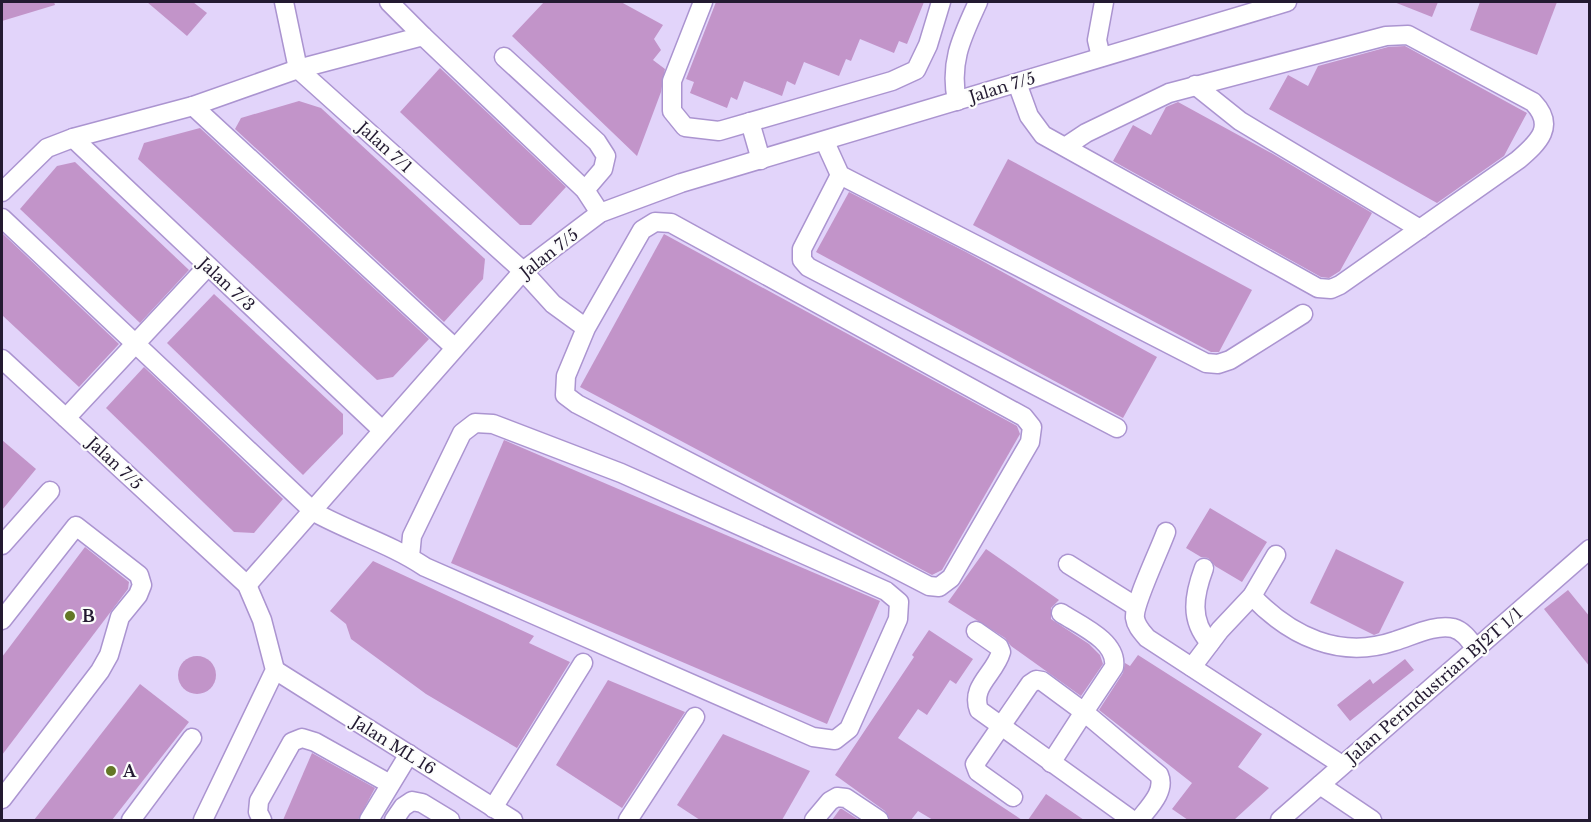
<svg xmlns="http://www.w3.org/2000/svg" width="1591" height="822" font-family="'Libre Baskerville',serif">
<rect width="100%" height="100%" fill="#e2d4fa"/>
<g fill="#c294c9">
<path d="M 2,2 L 54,2 L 55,5 L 2,21 Z"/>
<path d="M 147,2 L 193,2 L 207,13 L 187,36 Z"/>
<path d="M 544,2 L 621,2 L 663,25 L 654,39 L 661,50 L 653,60 L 665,69 L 661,92 L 637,156 L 512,36 Z"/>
<path d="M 716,2 L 924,2 L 907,44 L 899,41 L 894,53 L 860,39 L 851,61 L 846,59 L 839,76 L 804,62 L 795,85 L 787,81 L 782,96 L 744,81 L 737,100 L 731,97 L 727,108 L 690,93 L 694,82 L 686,79 Z"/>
<path d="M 1394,2 L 1438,2 L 1432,17 Z"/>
<path d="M 1480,2 L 1557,2 L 1537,55 L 1470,30 Z"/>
<path d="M 1405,46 L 1527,113 L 1504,156 L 1437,203 L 1269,109 L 1288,75 L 1308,86 L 1318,66 L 1388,47 Z"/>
<path d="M 440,68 L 566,187 L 531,225 L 520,225 L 400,112 Z"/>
<path d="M 299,101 L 321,108 L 485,259 L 483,279 L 444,322 L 235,129 L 241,118 Z"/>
<path d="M 1178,102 L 1273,154 L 1372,213 L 1340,271 L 1329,278 L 1321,277 L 1113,161 L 1133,125 L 1151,135 L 1166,107 Z"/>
<path d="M 200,128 L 429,339 L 393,377 L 377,380 L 138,159 L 144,143 Z"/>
<path d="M 1008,159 L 1252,290 L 1219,352 L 1211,352 L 973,225 Z"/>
<path d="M 75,162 L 189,270 L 140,323 L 20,209 L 57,166 Z"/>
<path d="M 849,192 L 966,252 L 1157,357 L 1123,418 L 816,252 Z"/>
<path d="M 2,233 L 119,344 L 79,387 L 2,315 Z"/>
<path d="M 664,234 L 1017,426 L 1020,434 L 942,570 L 932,575 L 580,387 Z"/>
<path d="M 214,294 L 343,414 L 343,434 L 303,475 L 167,343 Z"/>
<path d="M 144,367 L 283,499 L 254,533 L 234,532 L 106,408 Z"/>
<path d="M 2,440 L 36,469 L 2,510 Z"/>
<path d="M 504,440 L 880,601 L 827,724 L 451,563 Z"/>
<path d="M 1210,508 L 1267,542 L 1242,582 L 1215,566 L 1208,558 L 1201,557 L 1186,548 Z"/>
<path d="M 85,547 L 129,582 L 128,589 L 2,755 L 2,657 Z"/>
<path d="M 986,549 L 1059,600 L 1051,608 L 1051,619 L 1089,644 L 1100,655 L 1103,664 L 1081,696 L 1011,646 L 1005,638 L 948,602 Z"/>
<path d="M 1336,549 L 1404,582 L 1379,633 L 1374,635 L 1310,603 Z"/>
<path d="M 373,561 L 534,636 L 529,643 L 570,662 L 517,748 L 426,694 L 351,639 L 346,624 L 330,611 Z"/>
<path d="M 1568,590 L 1590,617 L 1590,667 L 1544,609 Z"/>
<path d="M 929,630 L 973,659 L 956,684 L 950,680 L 927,715 L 918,709 L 898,738 L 1022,820 L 933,820 L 918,811 L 911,820 L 890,820 L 885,811 L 835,775 L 914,657 L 912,655 Z"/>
<path d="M 1138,655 L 1262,734 L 1238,767 L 1269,788 L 1234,820 L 1188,820 L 1172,809 L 1192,783 L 1099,710 L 1123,673 L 1125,663 L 1130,666 Z"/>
<circle cx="197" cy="675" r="19"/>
<path d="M 1405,659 L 1414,670 L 1350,721 L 1337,705 L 1370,679 L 1373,684 Z"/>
<path d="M 608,680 L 685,712 L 622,808 L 556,765 Z"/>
<path d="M 140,684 L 189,722 L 112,820 L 34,820 Z"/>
<path d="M 723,734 L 810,771 L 782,820 L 700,820 L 677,805 Z"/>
<path d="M 312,753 L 375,788 L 358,820 L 283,820 Z"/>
<path d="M 1046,794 L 1084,820 L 1028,820 Z"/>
<path d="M 840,809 L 842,809 L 859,820 L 832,820 Z"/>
</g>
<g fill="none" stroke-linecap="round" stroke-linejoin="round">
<defs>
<g id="minor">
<path d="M 284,2 L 298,69 L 523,271 L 553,304 L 586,328 L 566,376 L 565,395 L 577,404 L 929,586 L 939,587 L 951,578 L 1030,442 L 1032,427 L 1024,417 L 671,223 L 655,222 L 642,230 L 586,328"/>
<path d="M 389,2 L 423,36"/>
<path d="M 703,2 L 672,81 L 672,111 L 685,127 L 719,131 L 892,81 L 916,70 L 928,45 L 941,2"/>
<path d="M 504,57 L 597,142 L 606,156 L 603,169 L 585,190"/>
<path d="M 1101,57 L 1097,40 L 1104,2"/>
<path d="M 1017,83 L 1029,116 L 1043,135 L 1318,288 L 1331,289 L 1340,285 L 1518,160 C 1539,142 1556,126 1533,102 L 1408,35 L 1386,36 L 1169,93 L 1086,133 L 1065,147"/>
<path d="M 1195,85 L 1240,121 L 1420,229"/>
<path d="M 957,101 C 949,62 962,37 978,2"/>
<path d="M 193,106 L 454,347"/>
<path d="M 750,122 L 761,160"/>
<path d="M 73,138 L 382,430"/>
<path d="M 825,142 L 840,175 L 1206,363 L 1218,364 L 1230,360 L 1303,314"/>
<path d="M 840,175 L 802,249 L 802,260 L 808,267 L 1117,428"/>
<path d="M 2,192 L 47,148 L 73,138 L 193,106 L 298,69 L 423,36 L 585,190 L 600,213"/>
<path d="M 2,218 L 314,512 C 350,532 391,544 425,567 L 813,737 L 835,740 L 849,729 L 898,619 L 899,602 L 886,591 L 621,473 L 493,424 L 475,423 L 462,433 L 412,536 L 410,557"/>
<path d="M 2,359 L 247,585 L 262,620 L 275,670 L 203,820"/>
<path d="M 66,418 L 208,266"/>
<path d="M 1166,532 C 1160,549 1133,605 1135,618 C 1136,626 1142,632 1147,638 L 1342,765"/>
<path d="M 2,545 L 50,491"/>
<path d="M 1068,564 L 1135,606"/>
<path d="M 1204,568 C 1194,595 1189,620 1210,643"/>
<path d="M 247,585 L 523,271 L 600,213 L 681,183 L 1287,2"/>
<path d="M 1252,596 C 1290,636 1340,660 1395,641 C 1412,636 1435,624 1453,628 C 1464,631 1470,641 1476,649"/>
<path d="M 2,620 L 76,526 L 139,575 L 142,585 L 138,595 L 120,617 L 109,655 L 100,671 L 2,799"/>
<path d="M 976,631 L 999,647 L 1001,652 C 995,674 970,686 979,710 L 1132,820"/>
<path d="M 1192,667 L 1220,630 L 1252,596 L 1276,555"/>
<path d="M 275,670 L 513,820"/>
<path d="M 1051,763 L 1084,712 L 1159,775 C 1166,791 1149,807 1139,820"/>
<path d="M 1320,785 L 1372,820"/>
<path d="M 1013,797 L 978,772 L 975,764 L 1030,684 L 1036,680 L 1042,681 L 1084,712 L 1114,667 C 1118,641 1079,625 1061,613"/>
<path d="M 493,808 L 583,663"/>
<path d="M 131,820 L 192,738"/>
<path d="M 262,820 L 258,812 L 259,801 L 292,742 L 302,738 L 315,742 L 390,784"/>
<path d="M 369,820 L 409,754"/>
<path d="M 394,820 L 403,807 L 412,801 L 422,803 L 450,820"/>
<path d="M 628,820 L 695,717"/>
<path d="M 814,820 L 830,801 L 837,797 L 846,798 L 879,820"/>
<path d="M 1280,820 L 1590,549"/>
</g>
</defs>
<use href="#minor" stroke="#ab94d0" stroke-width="21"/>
<use href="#minor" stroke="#fff" stroke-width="18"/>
</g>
<g fill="#637726" stroke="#fcfdfc" stroke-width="2">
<circle cx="70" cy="616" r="6"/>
<circle cx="111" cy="771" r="6"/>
</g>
<g text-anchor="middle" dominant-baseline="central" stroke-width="4.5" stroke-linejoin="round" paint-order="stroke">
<g font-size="16" fill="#231a31" stroke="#fcfdfc">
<text transform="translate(1002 87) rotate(-17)">Jalan 7/5</text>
<text transform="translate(385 147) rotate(42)">Jalan 7/1</text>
<text transform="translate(549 253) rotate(-38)">Jalan 7/5</text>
<text transform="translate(227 284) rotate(43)">Jalan 7/3</text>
<text transform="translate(115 463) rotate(43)">Jalan 7/5</text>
<text transform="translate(1434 685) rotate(-41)">Jalan Perindustrian BJ2T 1/1</text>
<text transform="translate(394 745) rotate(32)">Jalan ML 16</text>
</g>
<g font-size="16" font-weight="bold" fill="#231a31" stroke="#fcfdfc" text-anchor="start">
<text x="82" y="616">B</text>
<text x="123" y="771">A</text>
</g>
</g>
<rect width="1591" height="822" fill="none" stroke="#231a31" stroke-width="6"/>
</svg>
